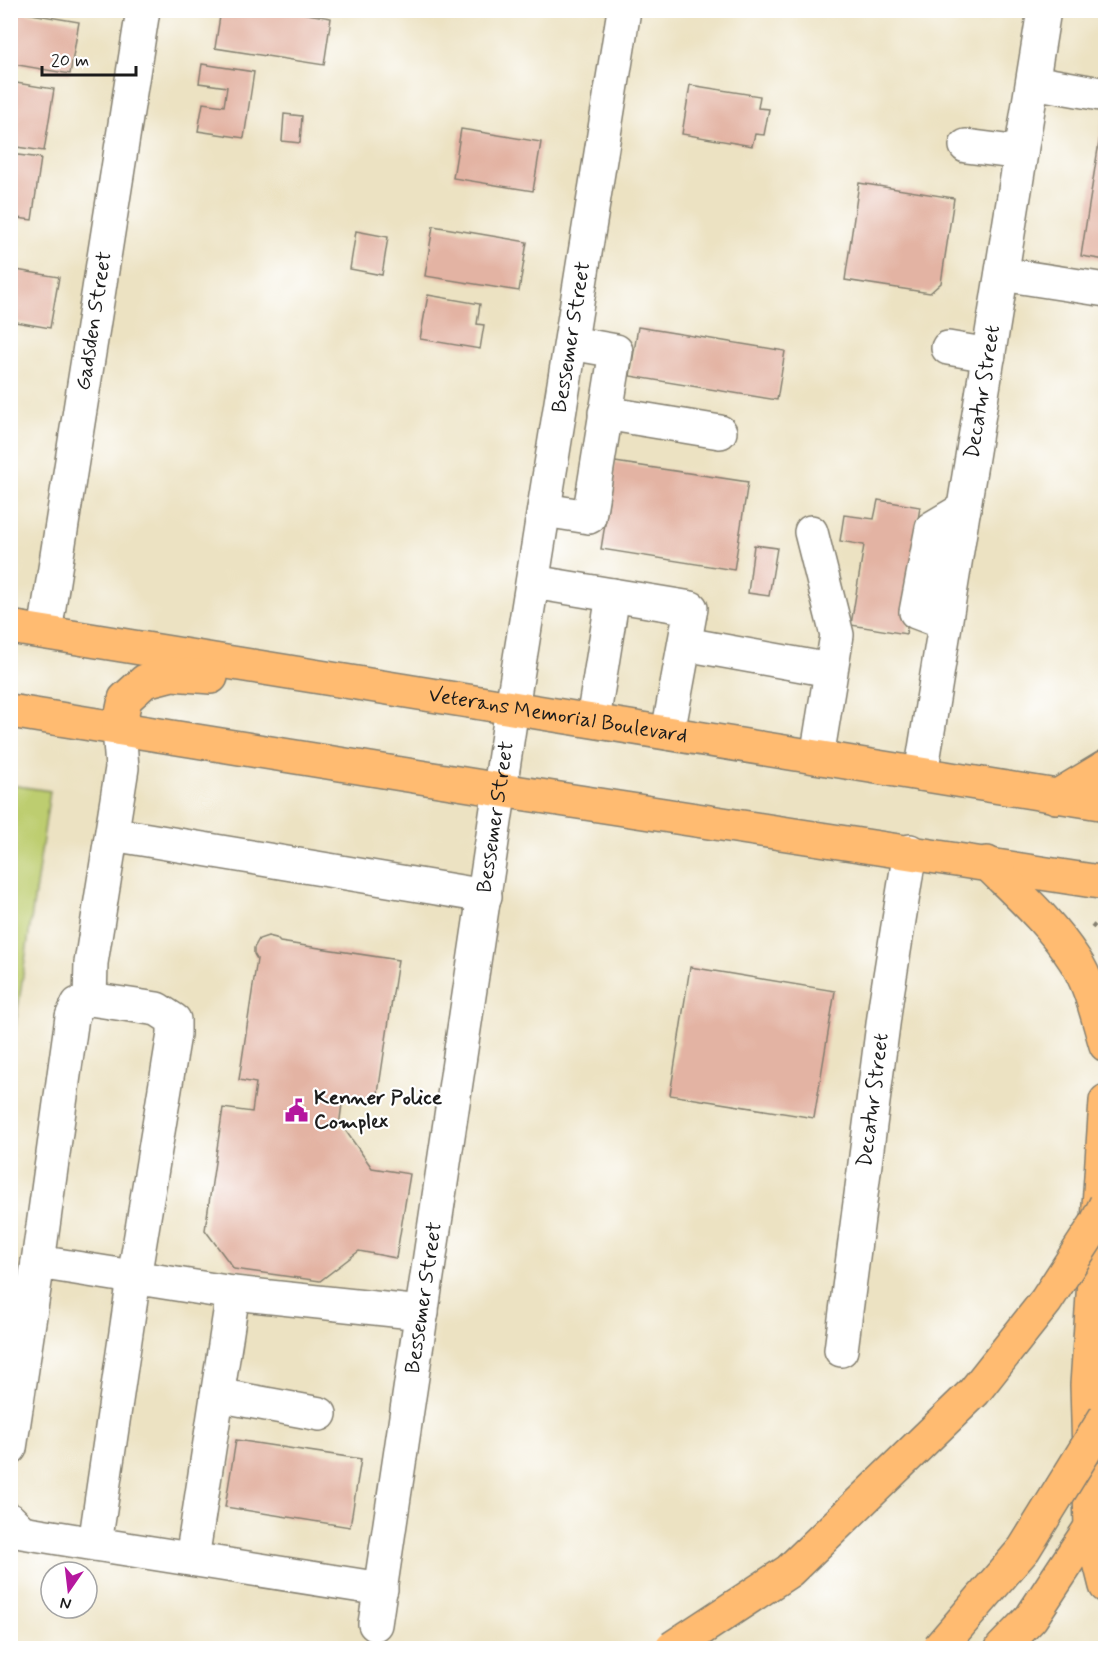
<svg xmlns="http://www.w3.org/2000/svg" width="1116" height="1659" font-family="Mynerve,sans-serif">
<rect width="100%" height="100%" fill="#fff"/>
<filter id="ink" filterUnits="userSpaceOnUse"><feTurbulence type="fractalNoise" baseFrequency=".0167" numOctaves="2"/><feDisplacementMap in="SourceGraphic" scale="12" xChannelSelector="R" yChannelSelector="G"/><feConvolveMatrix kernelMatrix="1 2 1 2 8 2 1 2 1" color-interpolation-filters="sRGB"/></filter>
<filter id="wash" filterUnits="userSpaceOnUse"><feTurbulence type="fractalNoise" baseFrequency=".008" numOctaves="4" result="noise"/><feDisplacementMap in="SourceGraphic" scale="24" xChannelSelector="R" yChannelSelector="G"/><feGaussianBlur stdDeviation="1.35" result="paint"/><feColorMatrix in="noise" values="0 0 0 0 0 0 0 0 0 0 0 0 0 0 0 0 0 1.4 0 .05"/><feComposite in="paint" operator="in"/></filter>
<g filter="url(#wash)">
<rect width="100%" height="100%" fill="#ece2c2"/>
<path fill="#bdcd6f" stroke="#6c7446" stroke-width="1.5" d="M 11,785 L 50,791 L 11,1056 L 10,786 Z"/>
<g id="blocks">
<g fill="#e3b3a3">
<path d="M 10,10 L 26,10 L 26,13 L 79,22 L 70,74 L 12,64 L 14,57 L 10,56 Z"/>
<path d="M 221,10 L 284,10 L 331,18 L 324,65 L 215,48 Z"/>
<path d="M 202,64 L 254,72 L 244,138 L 198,131 L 203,103 L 224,106 L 227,87 L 199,83 Z"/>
<path d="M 10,82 L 54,89 L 44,151 L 10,146 Z"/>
<path d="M 690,85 L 760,96 L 758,108 L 769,109 L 764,135 L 755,134 L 752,146 L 682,134 Z"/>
<path d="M 284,114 L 302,116 L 300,143 L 282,141 Z"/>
<path d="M 1103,117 L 1106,118 L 1106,260 L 1081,256 Z"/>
<path d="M 461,129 L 541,142 L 533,191 L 453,178 Z"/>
<path d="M 10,154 L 41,158 L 32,220 L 10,217 Z"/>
<path d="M 859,183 L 954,198 L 941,283 L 930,293 L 845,280 Z"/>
<path d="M 433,226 L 527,242 L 519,291 L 425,276 Z"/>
<path d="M 356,231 L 388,237 L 382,275 L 350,269 Z"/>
<path d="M 10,269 L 59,277 L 50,328 L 10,321 Z"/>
<path d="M 428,295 L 480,304 L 477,324 L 484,325 L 480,349 L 420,339 Z"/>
<path d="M 638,327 L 785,351 L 777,400 L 630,376 Z"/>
<path d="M 615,462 L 748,482 L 734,570 L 601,549 Z"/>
<path d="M 878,500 L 920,507 L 914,545 L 921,546 L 906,634 L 851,625 L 864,545 L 840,541 L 844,515 L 874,519 Z"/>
<path d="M 754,545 L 777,548 L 769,596 L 748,593 Z"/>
<path d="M 268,936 L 276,938 L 280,942 L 398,960 L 377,1100 L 343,1096 L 339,1127 L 343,1127 L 372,1168 L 410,1174 L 396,1258 L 359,1251 L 320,1281 L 234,1269 L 205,1230 L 223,1108 L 252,1112 L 256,1083 L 239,1080 L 257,959 L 254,954 L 254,948 L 259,939 Z"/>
<path d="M 690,967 L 835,991 L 814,1118 L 670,1095 Z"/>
<path d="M 236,1440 L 361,1459 L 350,1527 L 225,1507 Z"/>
</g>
</g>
</g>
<g filter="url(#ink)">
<use href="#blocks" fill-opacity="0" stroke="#847f6f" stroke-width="1.5"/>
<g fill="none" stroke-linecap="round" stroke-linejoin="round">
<defs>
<g id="minor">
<path d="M 1033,82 L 1106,95"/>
<path d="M 966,146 L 1021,153"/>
<path d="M 1002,274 L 1106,290"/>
<path d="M 948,348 L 989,355"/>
<path d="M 605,413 L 720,432"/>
<path d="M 544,510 L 589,517 L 616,351 L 571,343"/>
<path d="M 811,532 L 837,635 L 817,757"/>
<path d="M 533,582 L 691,608 L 668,733"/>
<path d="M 945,623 L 916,612 L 932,528 L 964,509"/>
<path id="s1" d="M 45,632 L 143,10"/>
<path d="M 685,644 L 830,670"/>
<path d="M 593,720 L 613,595"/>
<path id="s2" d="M 921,774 L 1044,10"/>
<path d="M 112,834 L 485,896"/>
<path d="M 90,999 L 91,963 L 122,768 L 119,728"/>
<path id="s3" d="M 841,1350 L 886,1001 L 910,851"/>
<path d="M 217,1395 L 320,1414"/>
<path d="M 10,1448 L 38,1262"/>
<path d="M 10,1520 L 22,1532 L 95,1544"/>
<path d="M 192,1559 L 233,1293"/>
<path d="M 381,1589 L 95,1544 L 134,1278 L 174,1034 L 174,1020 L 157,1009 L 90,999 L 78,1004 L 72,1017 L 38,1262 L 233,1293 L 422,1313"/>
<path id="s4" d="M 375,1624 L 512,708 L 624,10"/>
</g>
<g id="major">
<path id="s5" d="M 10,627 L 1106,804"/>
<path d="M 10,711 L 501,790 L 1106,883"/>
<path d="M 119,728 L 125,699 L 145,681 L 172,674 L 211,677"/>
<path d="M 1056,797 L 1106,767"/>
<path d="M 987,863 C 1017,893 1050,922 1074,959 C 1091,984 1097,1016 1106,1045"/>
<path d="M 1106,1101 L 1087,1385 L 1091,1527 L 1106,1586"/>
</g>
<path id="highway" d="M 1002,1648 L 1031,1618 L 1091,1527"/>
</defs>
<use href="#minor" stroke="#847f6f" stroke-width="36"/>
<use href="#major" stroke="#847f6f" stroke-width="36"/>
<use href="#highway" stroke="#847f6f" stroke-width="36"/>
<path stroke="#847f6f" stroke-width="4" stroke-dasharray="4.5 4.5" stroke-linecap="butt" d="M 1092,928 L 1102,917"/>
<use href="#minor" stroke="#fff" stroke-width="33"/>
<use href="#major" stroke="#ffbb71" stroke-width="33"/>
<use href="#highway" stroke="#ffbb71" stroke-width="33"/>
<defs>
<g id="highway-bridge">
<path d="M 672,1648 L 789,1571 L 974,1392 L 1046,1301 L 1096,1224 L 1106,1204"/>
<path d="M 939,1648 L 1024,1549 L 1106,1416"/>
</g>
</defs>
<use href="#highway-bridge" stroke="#847f6f" stroke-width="36" stroke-linecap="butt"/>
<use href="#highway-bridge" stroke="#ffbb71" stroke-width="33"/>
</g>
</g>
<defs>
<symbol id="civic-bare" viewBox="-9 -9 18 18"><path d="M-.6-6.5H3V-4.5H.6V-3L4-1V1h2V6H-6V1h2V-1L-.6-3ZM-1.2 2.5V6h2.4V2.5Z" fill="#b5179e" stroke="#fff" stroke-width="2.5" paint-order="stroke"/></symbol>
</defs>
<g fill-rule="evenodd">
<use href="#civic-bare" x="280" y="1094" width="33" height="33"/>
</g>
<g text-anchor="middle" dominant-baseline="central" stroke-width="4.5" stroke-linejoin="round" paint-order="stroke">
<g font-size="21" fill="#1c1c1c" stroke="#fff">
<text stroke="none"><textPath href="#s1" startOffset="315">Gadsden Street</textPath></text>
<text stroke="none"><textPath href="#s4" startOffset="1302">Bessemer Street</textPath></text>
<text stroke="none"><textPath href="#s2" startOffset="387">Decatur Street</textPath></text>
<text stroke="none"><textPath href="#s5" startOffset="555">Veterans Memorial Boulevard</textPath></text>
<text stroke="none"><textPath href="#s4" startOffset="816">Bessemer Street</textPath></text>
<text stroke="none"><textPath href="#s3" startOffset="252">Decatur Street</textPath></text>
<text stroke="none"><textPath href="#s4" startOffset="330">Bessemer Street</textPath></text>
</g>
<g font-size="21" font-weight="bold" fill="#1c1c1c" stroke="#fff" text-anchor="start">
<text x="314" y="1098">Kenner Police<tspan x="314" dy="24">Complex</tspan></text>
</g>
</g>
<rect width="1116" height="1659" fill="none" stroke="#fff" stroke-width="36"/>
<g transform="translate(69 1590) rotate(194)"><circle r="28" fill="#ffffff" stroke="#a4a4a4" stroke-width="1.5"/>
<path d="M0-4.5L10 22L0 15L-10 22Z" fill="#b5179e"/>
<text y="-9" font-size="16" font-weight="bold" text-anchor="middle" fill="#1c1c1c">N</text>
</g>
<path d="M42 66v9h94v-9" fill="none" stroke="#1c1c1c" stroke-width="3"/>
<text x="51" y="66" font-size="18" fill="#1c1c1c" stroke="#ffffff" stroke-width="4.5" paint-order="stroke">20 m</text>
</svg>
